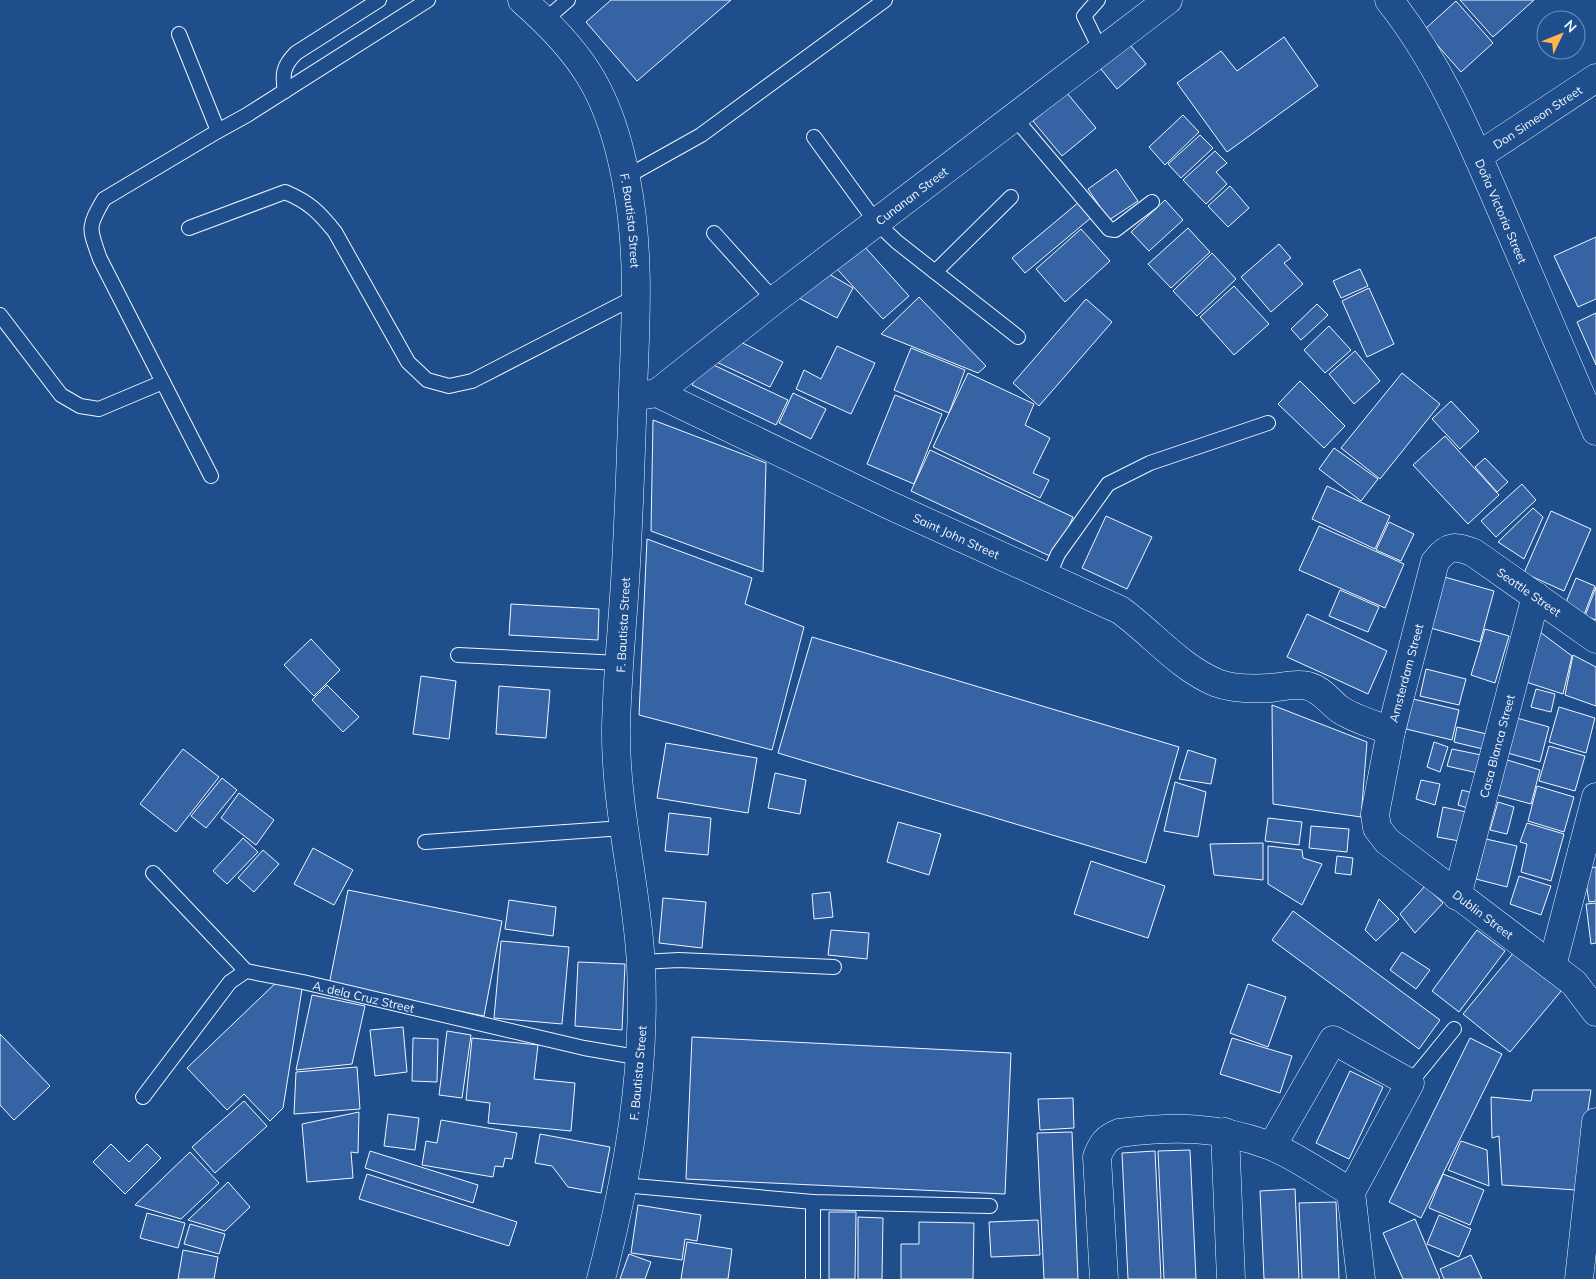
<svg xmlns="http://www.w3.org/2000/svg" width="1596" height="1279" font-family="Mulish,sans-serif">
<rect width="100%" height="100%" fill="#1f4e8c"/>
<g fill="#3563a3" stroke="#f2f6ff">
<path d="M 611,0 L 731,0 L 637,81 L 586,22 Z"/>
<path d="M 1460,0 L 1534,0 L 1493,37 Z"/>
<path d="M 1456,1 L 1493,43 L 1461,72 L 1424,30 Z"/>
<path d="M 1284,37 L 1318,86 L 1227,152 L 1177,83 L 1221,51 L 1237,71 Z"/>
<path d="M 1126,40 L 1146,64 L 1117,89 L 1097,64 Z"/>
<path d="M 1067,93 L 1096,128 L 1062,156 L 1033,121 Z"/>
<path d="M 1183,115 L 1199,132 L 1165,165 L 1149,147 Z"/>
<path d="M 1200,135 L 1213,148 L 1181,178 L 1168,164 Z"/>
<path d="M 1215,151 L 1227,163 L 1216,172 L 1227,184 L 1206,204 L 1183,180 Z"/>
<path d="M 1116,169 L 1138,201 L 1109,220 L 1088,189 Z"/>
<path d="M 1230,186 L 1249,208 L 1228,227 L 1208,206 Z"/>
<path d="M 1165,200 L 1183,220 L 1149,251 L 1131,232 Z"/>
<path d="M 1079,202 L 1092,217 L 1025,273 L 1012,258 Z"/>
<path d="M 1188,228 L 1210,252 L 1171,288 L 1148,264 Z"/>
<path d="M 1081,229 L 1110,261 L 1065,302 L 1036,269 Z"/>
<path d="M 1596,237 L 1596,299 L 1578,307 L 1554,256 Z"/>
<path d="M 1279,244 L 1291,258 L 1284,263 L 1303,284 L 1271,312 L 1241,277 Z"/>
<path d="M 863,245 L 909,296 L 883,319 L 837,269 Z"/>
<path d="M 1212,253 L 1236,279 L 1197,316 L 1173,291 Z"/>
<path d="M 1360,269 L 1368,286 L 1341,298 L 1333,281 Z"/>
<path d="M 829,274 L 853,288 L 837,318 L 797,297 Z"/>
<path d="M 1234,286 L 1269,324 L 1234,355 L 1200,317 Z"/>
<path d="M 1369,288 L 1394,344 L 1367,357 L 1342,301 Z"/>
<path d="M 919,297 L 986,366 L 978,373 L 881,334 Z"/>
<path d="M 1086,299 L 1112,322 L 1039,406 L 1013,383 Z"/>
<path d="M 1317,304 L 1328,315 L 1301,340 L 1291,329 Z"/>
<path d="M 1596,313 L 1596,365 L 1577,322 Z"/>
<path d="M 1329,326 L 1351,350 L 1325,373 L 1304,350 Z"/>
<path d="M 736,340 L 783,362 L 770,387 L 710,359 Z"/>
<path d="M 837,346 L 875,363 L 851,414 L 796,389 L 804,370 L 821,379 Z"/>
<path d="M 911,348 L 965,370 L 949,413 L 894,390 Z"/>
<path d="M 1355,351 L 1380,381 L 1354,404 L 1329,374 Z"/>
<path d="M 703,360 L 788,400 L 776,425 L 692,385 Z"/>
<path d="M 968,373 L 1034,404 L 1025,425 L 1050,438 L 1033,473 L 1049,480 L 1040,498 L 933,447 Z"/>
<path d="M 1402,373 L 1440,404 L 1380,479 L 1341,448 Z"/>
<path d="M 1300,381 L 1345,426 L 1324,448 L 1278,404 Z"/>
<path d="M 793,393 L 826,409 L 811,439 L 779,423 Z"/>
<path d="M 895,395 L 942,414 L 914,484 L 867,464 Z"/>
<path d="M 1451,401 L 1479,431 L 1460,449 L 1432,419 Z"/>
<path d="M 653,420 L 766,463 L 763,572 L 651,531 Z"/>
<path d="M 1445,436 L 1499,495 L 1468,524 L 1413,465 Z"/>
<path d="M 1334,448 L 1378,479 L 1361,501 L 1319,469 Z"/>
<path d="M 930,450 L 1073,517 L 1054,558 L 911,491 Z"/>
<path d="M 1485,458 L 1508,482 L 1497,492 L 1475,467 Z"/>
<path d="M 1522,484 L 1536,500 L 1496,537 L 1481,521 Z"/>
<path d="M 1327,486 L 1390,516 L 1375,549 L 1312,519 Z"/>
<path d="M 1533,508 L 1543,517 L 1524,559 L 1498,542 Z"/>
<path d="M 1551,511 L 1591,529 L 1564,591 L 1524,573 Z"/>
<path d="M 1106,516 L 1152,537 L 1127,589 L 1082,568 Z"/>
<path d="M 1389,522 L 1414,534 L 1401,561 L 1376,550 Z"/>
<path d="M 1319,526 L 1404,564 L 1385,608 L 1299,570 Z"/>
<path d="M 647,539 L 752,578 L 745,604 L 804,627 L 772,750 L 639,715 Z"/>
<path d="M 1441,576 L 1494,591 L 1480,642 L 1427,627 Z"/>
<path d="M 1576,578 L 1595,586 L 1584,615 L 1564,607 Z"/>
<path d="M 1596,587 L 1596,620 L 1585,616 Z"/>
<path d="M 1340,590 L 1379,607 L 1368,632 L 1329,616 Z"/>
<path d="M 511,604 L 599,609 L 598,640 L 509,635 Z"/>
<path d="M 1307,614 L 1387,651 L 1368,694 L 1287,657 Z"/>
<path d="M 1485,629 L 1509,636 L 1495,683 L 1471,675 Z"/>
<path d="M 1536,629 L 1572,656 L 1563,694 L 1523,681 Z"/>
<path d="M 812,637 L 1179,747 L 1146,863 L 778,753 Z"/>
<path d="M 311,639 L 340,670 L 314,696 L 284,665 Z"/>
<path d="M 1573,655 L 1596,667 L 1596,706 L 1565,695 Z"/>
<path d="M 1426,669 L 1466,679 L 1459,705 L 1420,696 Z"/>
<path d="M 421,676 L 456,681 L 449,739 L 413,734 Z"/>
<path d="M 327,685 L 359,717 L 343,732 L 312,700 Z"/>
<path d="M 499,686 L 550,690 L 546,738 L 496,734 Z"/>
<path d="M 1536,689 L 1555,694 L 1551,712 L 1531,707 Z"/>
<path d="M 1413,699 L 1459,710 L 1452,740 L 1406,729 Z"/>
<path d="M 1272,705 L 1367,742 L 1361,817 L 1273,804 Z"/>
<path d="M 1559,707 L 1595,718 L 1586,753 L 1549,742 Z"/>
<path d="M 1513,717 L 1549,727 L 1540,762 L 1504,752 Z"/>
<path d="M 1457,727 L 1491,735 L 1487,750 L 1454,742 Z"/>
<path d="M 1434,742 L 1448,747 L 1440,772 L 1427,767 Z"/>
<path d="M 666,743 L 757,758 L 748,813 L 657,798 Z"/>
<path d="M 1549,746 L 1585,756 L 1575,791 L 1539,781 Z"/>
<path d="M 183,749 L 219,777 L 176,832 L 140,804 Z"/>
<path d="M 1452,749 L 1486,756 L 1482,774 L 1447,766 Z"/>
<path d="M 1188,750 L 1216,759 L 1211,784 L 1179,779 Z"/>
<path d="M 1504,759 L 1540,770 L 1531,804 L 1494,794 Z"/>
<path d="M 775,773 L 806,780 L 800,814 L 768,808 Z"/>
<path d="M 222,778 L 237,790 L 206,828 L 191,816 Z"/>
<path d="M 1421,780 L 1440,784 L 1435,805 L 1416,799 Z"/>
<path d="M 1175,782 L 1206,792 L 1198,837 L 1164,831 Z"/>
<path d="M 1537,786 L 1574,797 L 1564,832 L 1528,821 Z"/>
<path d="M 1462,790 L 1476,794 L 1471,809 L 1458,805 Z"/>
<path d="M 239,793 L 274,820 L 256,845 L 221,818 Z"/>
<path d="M 1498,802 L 1514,807 L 1507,834 L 1490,830 Z"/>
<path d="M 1443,807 L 1471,813 L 1465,842 L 1437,837 Z"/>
<path d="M 669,813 L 711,818 L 708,855 L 665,851 Z"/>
<path d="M 1268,818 L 1302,822 L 1299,845 L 1265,841 Z"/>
<path d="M 898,822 L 941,834 L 929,875 L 887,862 Z"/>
<path d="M 1527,823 L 1564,834 L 1551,881 L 1521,872 L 1527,844 L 1520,842 Z"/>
<path d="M 1311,826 L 1349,829 L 1347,852 L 1309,848 Z"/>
<path d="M 243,838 L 258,852 L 227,884 L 213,871 Z"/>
<path d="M 1486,839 L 1517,846 L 1507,887 L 1476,879 Z"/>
<path d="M 1263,843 L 1263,880 L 1214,875 L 1210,844 Z"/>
<path d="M 1268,846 L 1302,850 L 1303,858 L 1322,864 L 1302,905 L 1268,884 Z"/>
<path d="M 313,848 L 353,870 L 334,905 L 294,884 Z"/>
<path d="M 263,850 L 279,864 L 254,892 L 238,878 Z"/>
<path d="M 1337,856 L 1353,858 L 1351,875 L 1335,873 Z"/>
<path d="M 1091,861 L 1165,886 L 1148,938 L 1074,914 Z"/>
<path d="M 1596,867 L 1596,901 L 1589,902 L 1584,869 Z"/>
<path d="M 1519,876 L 1551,886 L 1541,915 L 1510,904 Z"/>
<path d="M 1425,886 L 1443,903 L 1415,933 L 1400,914 Z"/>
<path d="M 348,890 L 502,921 L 484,1016 L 329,985 Z"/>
<path d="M 830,892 L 833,917 L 814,919 L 812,894 Z"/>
<path d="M 663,898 L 706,902 L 702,948 L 659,943 Z"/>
<path d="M 1379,899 L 1399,919 L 1376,941 L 1365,930 Z"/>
<path d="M 509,900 L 556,907 L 553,936 L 505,929 Z"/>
<path d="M 1596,903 L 1596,943 L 1591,944 L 1586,904 Z"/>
<path d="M 1293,911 L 1440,1020 L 1419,1049 L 1272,940 Z"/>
<path d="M 831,930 L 869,933 L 867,959 L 828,955 Z"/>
<path d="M 1477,930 L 1505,951 L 1459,1012 L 1432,991 Z"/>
<path d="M 501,941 L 569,947 L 562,1024 L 494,1018 Z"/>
<path d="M 1515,951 L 1562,990 L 1510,1052 L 1463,1014 Z"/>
<path d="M 1402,952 L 1430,970 L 1416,989 L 1390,970 Z"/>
<path d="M 578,962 L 625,964 L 622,1030 L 575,1026 Z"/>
<path d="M 283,976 L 302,989 L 283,1108 L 270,1121 L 244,1094 L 227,1110 L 187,1068 Z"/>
<path d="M 1248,984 L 1286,997 L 1268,1047 L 1230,1033 Z"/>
<path d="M 312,995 L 365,1006 L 352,1064 L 296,1070 Z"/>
<path d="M 403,1027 L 407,1072 L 375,1076 L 370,1030 Z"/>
<path d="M 447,1031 L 471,1035 L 462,1098 L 439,1095 Z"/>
<path d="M 0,1034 L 50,1086 L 14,1120 L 0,1105 Z"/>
<path d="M 692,1037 L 1011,1053 L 1005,1194 L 686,1179 Z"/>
<path d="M 413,1038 L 438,1039 L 437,1082 L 412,1081 Z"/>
<path d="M 472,1038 L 538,1045 L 534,1079 L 575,1083 L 571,1131 L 488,1123 L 490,1103 L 466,1100 Z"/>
<path d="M 1232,1038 L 1292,1056 L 1280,1093 L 1220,1074 Z"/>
<path d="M 1470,1038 L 1502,1054 L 1421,1218 L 1389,1202 Z"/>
<path d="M 357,1067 L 360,1109 L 294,1114 L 296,1072 Z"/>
<path d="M 1350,1071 L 1383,1087 L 1349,1159 L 1316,1143 Z"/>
<path d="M 1533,1090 L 1591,1090 L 1576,1190 L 1502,1185 L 1499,1136 L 1492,1138 L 1491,1097 L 1531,1101 Z"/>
<path d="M 1073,1098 L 1074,1128 L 1040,1130 L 1038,1099 Z"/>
<path d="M 244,1101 L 267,1126 L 215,1173 L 192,1147 Z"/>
<path d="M 359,1112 L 358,1153 L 351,1152 L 353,1178 L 307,1182 L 302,1124 Z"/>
<path d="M 388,1114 L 419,1118 L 415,1150 L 384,1146 Z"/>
<path d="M 441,1120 L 517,1133 L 512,1159 L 505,1158 L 503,1167 L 495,1166 L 493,1177 L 422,1165 L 426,1141 L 437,1143 Z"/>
<path d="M 1072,1132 L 1078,1279 L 1044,1279 L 1037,1133 Z"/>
<path d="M 540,1134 L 610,1147 L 601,1193 L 568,1187 L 552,1166 L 535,1163 Z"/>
<path d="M 1461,1141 L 1487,1150 L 1489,1186 L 1448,1170 Z"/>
<path d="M 111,1144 L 129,1162 L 147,1144 L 161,1158 L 125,1194 L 93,1162 Z"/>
<path d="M 1190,1150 L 1196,1279 L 1164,1279 L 1158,1151 Z"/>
<path d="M 370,1151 L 478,1185 L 473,1203 L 365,1168 Z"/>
<path d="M 1155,1151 L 1161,1279 L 1128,1279 L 1122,1153 Z"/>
<path d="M 190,1152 L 219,1183 L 181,1219 L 135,1205 Z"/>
<path d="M 367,1174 L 517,1222 L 509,1246 L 359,1199 Z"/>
<path d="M 1443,1174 L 1484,1190 L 1470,1225 L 1429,1208 Z"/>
<path d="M 228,1182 L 250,1207 L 225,1231 L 188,1220 Z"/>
<path d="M 1295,1189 L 1299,1279 L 1264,1279 L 1260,1191 Z"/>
<path d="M 1336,1202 L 1339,1279 L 1302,1279 L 1299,1203 Z"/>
<path d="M 638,1205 L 701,1215 L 697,1241 L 685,1239 L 682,1260 L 631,1253 Z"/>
<path d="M 829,1212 L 856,1212 L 855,1279 L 829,1279 Z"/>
<path d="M 147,1213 L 185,1223 L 178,1248 L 140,1238 Z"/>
<path d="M 1439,1215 L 1471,1229 L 1459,1257 L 1427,1244 Z"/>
<path d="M 858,1217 L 883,1218 L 882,1279 L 858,1279 Z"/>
<path d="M 1415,1219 L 1440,1279 L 1403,1279 L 1383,1233 Z"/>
<path d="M 1038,1220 L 1040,1255 L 991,1257 L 989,1222 Z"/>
<path d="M 919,1222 L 974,1223 L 973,1279 L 901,1279 L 901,1244 L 919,1244 Z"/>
<path d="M 190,1224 L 225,1234 L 219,1254 L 184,1244 Z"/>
<path d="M 687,1242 L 732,1249 L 728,1279 L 681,1279 Z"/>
<path d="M 183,1250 L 218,1257 L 214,1279 L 178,1279 Z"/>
<path d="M 629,1254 L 651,1262 L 645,1279 L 620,1279 Z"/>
<path d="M 1471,1255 L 1482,1279 L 1444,1279 L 1440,1269 Z"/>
</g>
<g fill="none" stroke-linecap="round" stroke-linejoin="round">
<defs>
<g id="service">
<path d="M 1098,0 L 1084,16 L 1101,51"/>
<path d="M 545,20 L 568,0"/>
<path d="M 179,34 L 218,131 L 247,115 L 428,0"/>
<path d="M 285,91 C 282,74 283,66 296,53 L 379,0"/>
<path d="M 1014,117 L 1109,229 L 1115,230 L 1152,202"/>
<path d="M 814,137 L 876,222 L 897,242 L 1018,337"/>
<path d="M 626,177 L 701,135 L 885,0"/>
<path d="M 189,228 L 285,192 C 309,202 319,212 335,232 L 408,362 L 427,380 L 449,386 L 472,381 L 637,296"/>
<path d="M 714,233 L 767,292 L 777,298"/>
<path d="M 935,272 L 1011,197"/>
<path d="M 0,315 L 61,395 L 80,406 L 99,409 L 163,382"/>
<path d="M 211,476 L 100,259 C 89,228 87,228 104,199 L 218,131"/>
<path d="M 1048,577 L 1058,554 L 1108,484 L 1150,463 L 1268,423"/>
<path d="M 458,655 L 620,663"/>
<path d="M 425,842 L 623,828"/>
<path d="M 153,873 L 246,971"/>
<path d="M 641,962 L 679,960 L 834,967"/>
<path d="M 1410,1083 L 1454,1029"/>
<path id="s1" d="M 143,1097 L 230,982 L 246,971 L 303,982 L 584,1048 L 642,1058"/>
<path d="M 623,1185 L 813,1202 L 990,1206"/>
<path d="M 813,1279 L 813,1202"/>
</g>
<g id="minor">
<path id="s2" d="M 1389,0 C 1440,64 1471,140 1503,214 C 1534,287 1565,359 1596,431"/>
<path id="s3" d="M 1478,156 L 1596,78"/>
<path id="s4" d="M 657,393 L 777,298 L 1168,0"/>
<path id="s5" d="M 633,397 L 657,393 L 887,504 L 1120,610 C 1152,633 1180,668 1217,683 C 1233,689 1253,689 1270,688 C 1283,687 1294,683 1308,686 C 1322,690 1328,700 1338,708 C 1351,718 1376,725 1391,731"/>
<path id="s6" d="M 1596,639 L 1474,553 C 1455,545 1448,545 1435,562 L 1391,731 L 1375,814 L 1377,828 L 1387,841 L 1574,983 L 1596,1012"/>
<path id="s7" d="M 1457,896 L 1536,596"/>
<path d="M 1552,966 L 1596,797"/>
<path d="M 1225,1132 L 1231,1279"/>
<path d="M 1272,1146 L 1333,1040 L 1410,1083 L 1351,1192 L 1361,1279"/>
<path d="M 1104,1279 L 1097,1157 C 1102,1144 1106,1138 1119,1133 C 1175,1126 1218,1126 1271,1146 C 1296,1156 1327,1178 1351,1192"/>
<path d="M 1579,1279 L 1596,1122"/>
</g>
<g id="secondary">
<path id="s8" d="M 522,0 C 585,55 610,96 626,179 C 640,249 636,319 633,390 C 631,454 629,518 625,582 C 622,630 617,679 616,728 C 615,808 637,885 641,965 C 646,1072 628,1175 601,1279"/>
</g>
</defs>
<use href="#service" stroke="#f2f6ff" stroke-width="16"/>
<use href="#minor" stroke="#f2f6ff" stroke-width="29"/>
<use href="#secondary" stroke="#f2f6ff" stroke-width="29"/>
<use href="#service" stroke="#1f4e8c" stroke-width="14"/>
<use href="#minor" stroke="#1f4e8c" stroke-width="28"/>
<use href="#secondary" stroke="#1f4e8c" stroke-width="28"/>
</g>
<g text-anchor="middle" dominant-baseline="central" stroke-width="4" stroke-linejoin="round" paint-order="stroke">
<g font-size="12" fill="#f2f6ff" stroke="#1f4e8c">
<text stroke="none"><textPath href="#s3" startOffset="71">Don Simeon Street</textPath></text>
<text stroke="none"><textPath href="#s4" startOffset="322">Cunanan Street</textPath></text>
<text stroke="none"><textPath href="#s2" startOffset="240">Doña Victoria Street</textPath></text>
<text stroke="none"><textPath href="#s8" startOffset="254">F. Bautista Street</textPath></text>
<text stroke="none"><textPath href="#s5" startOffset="356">Saint John Street</textPath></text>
<text transform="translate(1529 592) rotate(35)">Seattle Street</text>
<text transform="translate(623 625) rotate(-87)">F. Bautista Street</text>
<text transform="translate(1406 673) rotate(-75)">Amsterdam Street</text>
<text stroke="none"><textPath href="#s7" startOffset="155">Casa Blanca Street</textPath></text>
<text stroke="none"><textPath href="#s6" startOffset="605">Dublin Street</textPath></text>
<text stroke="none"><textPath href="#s1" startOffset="284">A. dela Cruz Street</textPath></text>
<text transform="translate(638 1073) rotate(-85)">F. Bautista Street</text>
</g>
</g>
<g transform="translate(1561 35) rotate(47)"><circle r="24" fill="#1f4e8c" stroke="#7391ba"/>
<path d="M0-4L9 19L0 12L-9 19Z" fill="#ffb74d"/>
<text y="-8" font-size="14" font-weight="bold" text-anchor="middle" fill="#f2f6ff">N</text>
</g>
</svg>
